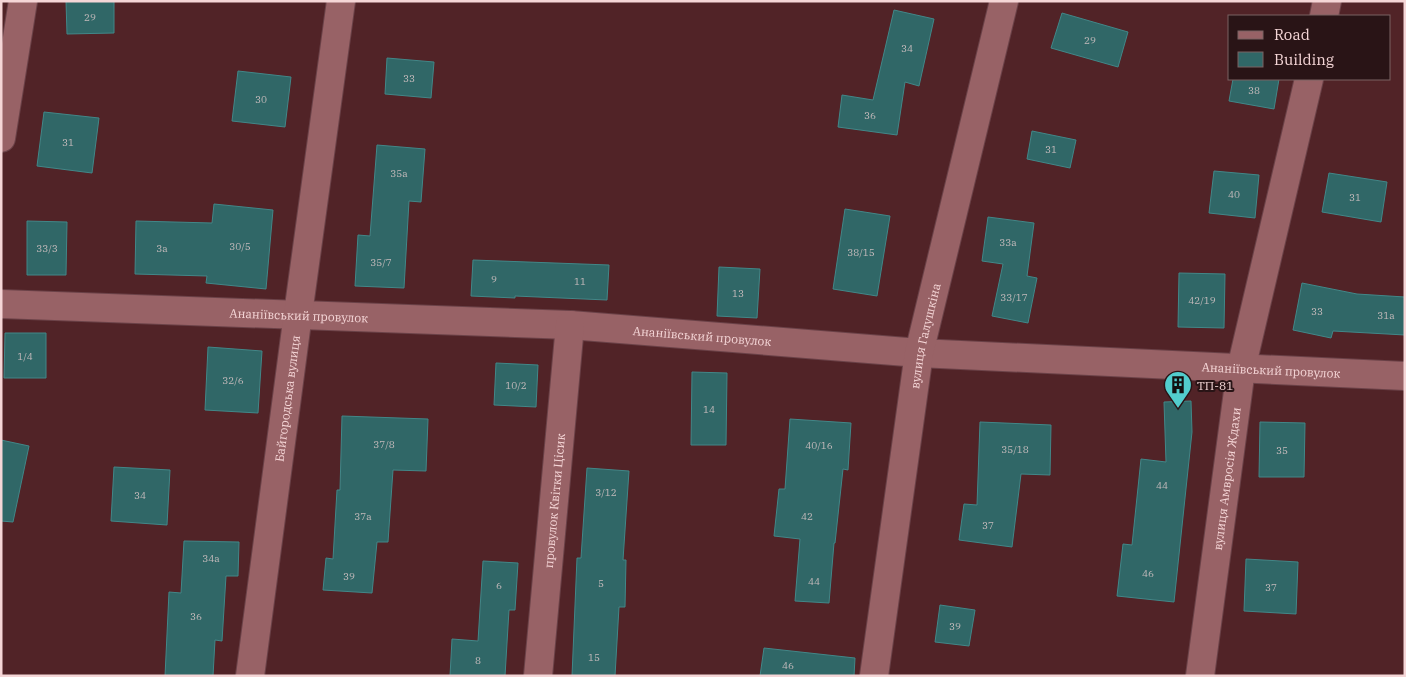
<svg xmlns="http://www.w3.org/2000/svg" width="1406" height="677" font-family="'IBM Plex Serif',serif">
<rect width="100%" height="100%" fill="#512327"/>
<g fill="#306767" stroke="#428788">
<path d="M 66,1 L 114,1 L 114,33 L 67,34 Z"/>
<path d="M 894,10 L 934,19 L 919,86 L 905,82 L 897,135 L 838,127 L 842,95 L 873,100 Z"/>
<path d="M 1062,13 L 1128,32 L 1118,67 L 1051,48 Z"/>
<path d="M 387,58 L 434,62 L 431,98 L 385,94 Z"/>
<path d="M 238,71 L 291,77 L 285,127 L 232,121 Z"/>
<path d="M 1233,79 L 1279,79 L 1274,109 L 1229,101 Z"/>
<path d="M 44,112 L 99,118 L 92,173 L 37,166 Z"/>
<path d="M 1032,131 L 1076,140 L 1070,168 L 1027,159 Z"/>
<path d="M 377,145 L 425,149 L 421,202 L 409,201 L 404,288 L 355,286 L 358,235 L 370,236 Z"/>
<path d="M 1214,171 L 1259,175 L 1255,218 L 1209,213 Z"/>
<path d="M 1329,173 L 1387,182 L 1381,222 L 1322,212 Z"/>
<path d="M 214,204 L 273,210 L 266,289 L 206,283 L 207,276 L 135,274 L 136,221 L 212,223 Z"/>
<path d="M 845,209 L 890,216 L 877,296 L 833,289 Z"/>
<path d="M 988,217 L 1034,223 L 1027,276 L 1037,278 L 1028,323 L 992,316 L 1003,264 L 982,261 Z"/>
<path d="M 27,221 L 67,222 L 66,275 L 27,275 Z"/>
<path d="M 473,260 L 609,265 L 607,300 L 515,296 L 515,298 L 471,296 Z"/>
<path d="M 719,267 L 760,269 L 757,318 L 717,316 Z"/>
<path d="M 1179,273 L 1225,274 L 1224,328 L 1178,327 Z"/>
<path d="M 1302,283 L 1357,294 L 1405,297 L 1405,335 L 1333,331 L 1331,338 L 1293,330 Z"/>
<path d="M 5,333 L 46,333 L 46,378 L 4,378 Z"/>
<path d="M 208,347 L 262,351 L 258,413 L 205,410 Z"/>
<path d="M 496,363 L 538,365 L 536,407 L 494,405 Z"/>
<path d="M 692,372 L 727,373 L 726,445 L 691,445 Z"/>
<path d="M 1191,401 L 1192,432 L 1174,602 L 1117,596 L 1123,544 L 1132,545 L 1141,459 L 1166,462 L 1164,402 Z"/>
<path d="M 342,416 L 428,419 L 426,471 L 393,470 L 388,542 L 377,542 L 372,593 L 323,590 L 326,558 L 333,559 L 337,490 L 340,490 Z"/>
<path d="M 790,419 L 851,423 L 848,470 L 843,469 L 835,543 L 834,543 L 829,603 L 795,601 L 800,539 L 774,536 L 779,489 L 785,489 Z"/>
<path d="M 980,422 L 1051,425 L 1050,475 L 1021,474 L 1012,547 L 959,540 L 964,504 L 977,505 Z"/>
<path d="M 1260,422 L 1305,423 L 1304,477 L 1259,477 Z"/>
<path d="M 1,440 L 29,446 L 13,522 L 1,521 Z"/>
<path d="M 114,467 L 170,470 L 167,525 L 111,521 Z"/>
<path d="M 587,468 L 629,471 L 623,560 L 626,560 L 625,607 L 619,607 L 615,676 L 572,676 L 577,558 L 581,558 Z"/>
<path d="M 184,541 L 239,542 L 238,576 L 226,576 L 222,641 L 215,640 L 213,676 L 165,676 L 169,592 L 181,593 Z"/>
<path d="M 1246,559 L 1298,562 L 1296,614 L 1244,611 Z"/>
<path d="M 483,561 L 518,563 L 515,610 L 509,610 L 505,676 L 450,676 L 452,639 L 478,641 Z"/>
<path d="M 940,605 L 975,610 L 969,646 L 935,642 Z"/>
<path d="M 764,648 L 855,658 L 854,676 L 760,676 Z"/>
</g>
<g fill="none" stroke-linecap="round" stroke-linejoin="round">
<defs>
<g id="street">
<path d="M 1324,16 L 1327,1"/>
<path d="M 1,138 L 23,1"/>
<path id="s1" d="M 1,304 L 570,325 L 919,353 L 1405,376"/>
<path id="s2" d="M 250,676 L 298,314 L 341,1"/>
<path id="s3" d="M 538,676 L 570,325"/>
<path id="s4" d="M 874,676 L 919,353 L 1004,1"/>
<path id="s5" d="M 1200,676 L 1241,369 L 1309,79"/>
</g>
</defs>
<use href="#street" stroke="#6b4248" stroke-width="30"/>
<use href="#street" stroke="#986266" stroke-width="28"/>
</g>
<defs>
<symbol id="building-pin" viewBox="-11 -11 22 30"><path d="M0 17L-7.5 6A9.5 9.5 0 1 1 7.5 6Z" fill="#52cdcd" stroke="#291416"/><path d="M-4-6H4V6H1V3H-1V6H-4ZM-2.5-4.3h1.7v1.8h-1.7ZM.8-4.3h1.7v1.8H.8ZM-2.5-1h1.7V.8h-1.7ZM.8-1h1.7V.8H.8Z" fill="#111"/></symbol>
</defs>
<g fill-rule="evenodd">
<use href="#building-pin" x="1162" y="369" width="32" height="43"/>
</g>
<g text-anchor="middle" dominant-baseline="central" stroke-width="4" stroke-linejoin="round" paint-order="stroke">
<g font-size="10" fill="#c4babb">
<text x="90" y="17">29</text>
<text x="1090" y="40">29</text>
<text x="907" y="48">34</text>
<text x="409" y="78">33</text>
<text x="1254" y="90">38</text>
<text x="261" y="99">30</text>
<text x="870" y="115">36</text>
<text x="68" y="142">31</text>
<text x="1051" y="149">31</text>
<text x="399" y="173">35а</text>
<text x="1234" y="194">40</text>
<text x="1355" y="197">31</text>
<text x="1008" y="242">33а</text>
<text x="240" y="246">30/5</text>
<text x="47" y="248">33/3</text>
<text x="162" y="248">3а</text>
<text x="861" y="252">38/15</text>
<text x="381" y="262">35/7</text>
<text x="494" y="279">9</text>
<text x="580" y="281">11</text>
<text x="738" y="293">13</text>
<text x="1014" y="297">33/17</text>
<text x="1202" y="300">42/19</text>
<text x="1317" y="311">33</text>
<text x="1386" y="315">31а</text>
<text x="25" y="356">1/4</text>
<text x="233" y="380">32/6</text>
<text x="516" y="385">10/2</text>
<text x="709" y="409">14</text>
<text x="384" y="444">37/8</text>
<text x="819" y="445">40/16</text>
<text x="1015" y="449">35/18</text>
<text x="1282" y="450">35</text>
<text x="1162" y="485">44</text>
<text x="606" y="492">3/12</text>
<text x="140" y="495">34</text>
<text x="363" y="516">37а</text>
<text x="807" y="516">42</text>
<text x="988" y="525">37</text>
<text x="211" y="558">34а</text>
<text x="1148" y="573">46</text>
<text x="349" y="576">39</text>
<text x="814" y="581">44</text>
<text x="601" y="583">5</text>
<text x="499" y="585">6</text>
<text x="1271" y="587">37</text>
<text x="196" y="616">36</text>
<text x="955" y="626">39</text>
<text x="594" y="657">15</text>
<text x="478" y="660">8</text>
<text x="788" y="665">46</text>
</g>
<g font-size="12" fill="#f5d6d7" stroke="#291416">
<text stroke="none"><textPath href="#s1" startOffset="298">Ананіївський провулок</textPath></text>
<text stroke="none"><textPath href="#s1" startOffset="702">Ананіївський провулок</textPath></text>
<text stroke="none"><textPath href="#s4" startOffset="344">вулиця Галушкіна</textPath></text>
<text stroke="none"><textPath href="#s1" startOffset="1272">Ананіївський провулок</textPath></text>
<text stroke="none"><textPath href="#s2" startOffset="280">Байгородська вулиця</textPath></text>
<text stroke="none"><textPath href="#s5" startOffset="199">вулиця Амвросія Ждахи</textPath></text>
<text stroke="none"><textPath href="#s3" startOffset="176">провулок Квітки Цісик</textPath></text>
</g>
<g font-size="12" fill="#f5d6d7" stroke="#291416" text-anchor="start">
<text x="1197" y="385">ТП-81</text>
</g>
</g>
<rect width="1406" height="677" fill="none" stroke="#f5d6d7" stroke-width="5"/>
<rect x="1228" y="15" width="162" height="65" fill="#291416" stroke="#7b6263"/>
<rect x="1238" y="31" width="25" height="8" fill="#986266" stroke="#7b6263"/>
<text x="1274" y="40" font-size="15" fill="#f5d6d7">Road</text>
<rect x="1238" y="52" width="25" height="15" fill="#306767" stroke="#7b6263"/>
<text x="1274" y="65" font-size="15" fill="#f5d6d7">Building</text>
</svg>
